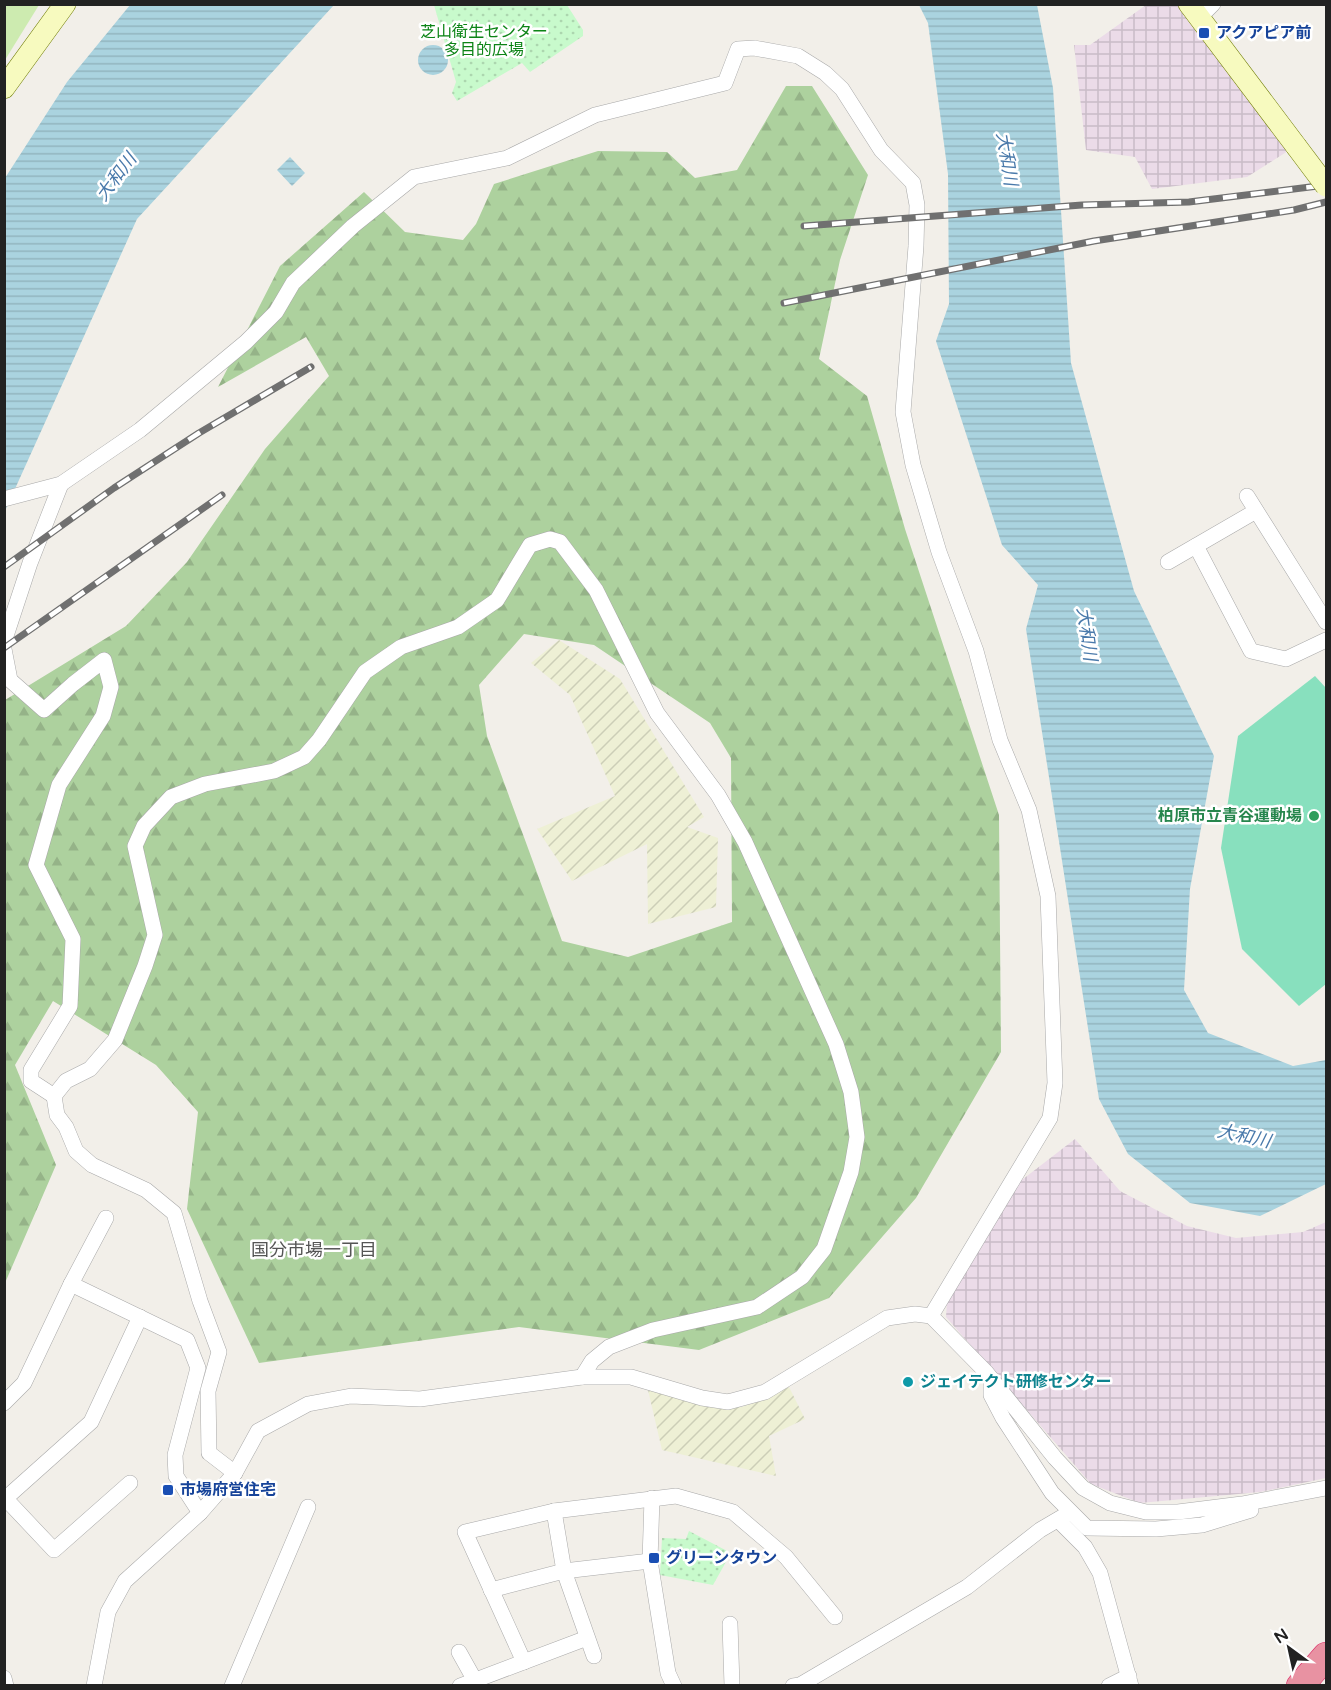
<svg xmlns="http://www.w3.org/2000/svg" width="1331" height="1690" font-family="'Varela Round','Noto Sans JP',sans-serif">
<defs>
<pattern id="industrial-grid" width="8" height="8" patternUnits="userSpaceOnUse" patternTransform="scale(1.5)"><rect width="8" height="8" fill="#ebdbe8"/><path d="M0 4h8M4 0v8" fill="none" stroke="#c9bcc7"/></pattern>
<pattern id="farmland-furrows" width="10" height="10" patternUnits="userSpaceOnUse" patternTransform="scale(1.5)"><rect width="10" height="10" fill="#eef0d5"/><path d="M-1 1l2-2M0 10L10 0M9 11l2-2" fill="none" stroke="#ccceb7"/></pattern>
<pattern id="forest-firs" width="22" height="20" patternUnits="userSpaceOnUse" patternTransform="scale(1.5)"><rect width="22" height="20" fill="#add19e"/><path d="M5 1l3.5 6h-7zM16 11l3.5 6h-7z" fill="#95b388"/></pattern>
<pattern id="park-dots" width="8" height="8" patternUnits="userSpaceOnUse" patternTransform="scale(1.5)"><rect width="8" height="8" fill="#c8facc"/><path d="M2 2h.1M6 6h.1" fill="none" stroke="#acd6af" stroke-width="1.8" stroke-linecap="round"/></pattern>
<pattern id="water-rules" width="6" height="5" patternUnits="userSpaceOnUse" patternTransform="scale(1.5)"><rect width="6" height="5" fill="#aad3df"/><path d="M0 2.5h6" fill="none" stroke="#92b5bf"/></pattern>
</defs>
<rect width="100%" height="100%" fill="#f2efe9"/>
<g fill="url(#industrial-grid)">
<path d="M 1146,5 L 1179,5 L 1288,151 L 1247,177 L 1152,189 L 1135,157 L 1086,150 L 1074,45 L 1090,45 Z"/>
<path d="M 1075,1139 L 1120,1191 L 1187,1226 L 1236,1238 L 1303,1232 L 1326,1222 L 1326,1478 L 1260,1492 L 1140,1503 L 1091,1484 L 946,1317 L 947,1302 L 1014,1186 Z"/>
</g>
<g fill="url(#farmland-furrows)">
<path d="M 559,640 L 620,679 L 704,817 L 687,827 L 718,838 L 716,907 L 648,924 L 647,844 L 572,881 L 537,829 L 615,796 L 570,695 L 531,663 Z"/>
<path d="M 789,1387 L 805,1419 L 769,1436 L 776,1476 L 662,1450 L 648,1390 L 742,1407 Z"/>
</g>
<path fill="#cdebb0" d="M 5,4 L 39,5 L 5,60 L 4,5 Z"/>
<path fill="url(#forest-firs)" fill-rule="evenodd" d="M 786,86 L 812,86 L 868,175 L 840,260 L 819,359 L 867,396 L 905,529 L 999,815 L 1001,1052 L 916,1198 L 829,1298 L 699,1350 L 519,1327 L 259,1363 L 187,1209 L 198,1112 L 156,1065 L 53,1001 L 15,1065 L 56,1165 L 5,1283 L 5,700 L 126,626 L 187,562 L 265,449 L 329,376 L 306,337 L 218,387 L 280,266 L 364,192 L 405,232 L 463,240 L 476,224 L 494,184 L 598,151 L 667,152 L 695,178 L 737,170 ZM 524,634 L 594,645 L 710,723 L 731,758 L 732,922 L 628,957 L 562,941 L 487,736 L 479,685 Z"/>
<g fill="url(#park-dots)">
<path d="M 434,5 L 567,5 L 583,30 L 583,36 L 530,72 L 522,63 L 457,101 L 452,93 L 456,82 Z"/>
<path d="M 689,1531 L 731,1553 L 713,1585 L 660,1575 L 662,1538 L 686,1539 Z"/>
</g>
<path fill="#88e0be" d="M 1315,676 L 1326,688 L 1326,984 L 1299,1006 L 1242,949 L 1221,848 L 1238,736 Z"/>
<g fill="url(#water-rules)">
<path d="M 130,5 L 334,5 L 137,219 L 5,511 L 5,178 L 67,82 Z"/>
<path d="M 919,5 L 1037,5 L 1053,88 L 1071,363 L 1134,591 L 1214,756 L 1190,889 L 1184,990 L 1208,1033 L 1293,1066 L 1326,1060 L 1326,1184 L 1260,1216 L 1190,1203 L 1128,1154 L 1099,1099 L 1026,629 L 1038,585 L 1002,545 L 936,341 L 949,304 L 948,174 L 928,23 Z"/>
<circle cx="433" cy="60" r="15"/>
<path d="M 290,157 L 305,173 L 292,186 L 277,170 Z"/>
</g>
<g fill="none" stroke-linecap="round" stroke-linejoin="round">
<defs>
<g id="street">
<path d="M 1200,17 L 1213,4"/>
<path d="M 1247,496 L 1326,622"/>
<path d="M 4,499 L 61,484 L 140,430 L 246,342 L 276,312 L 293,283 L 353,226 L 414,177 L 507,158 L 595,115 L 725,83 L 738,49 L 754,48 L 798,56 L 825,73 L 842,89 L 881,150 L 913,183 L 917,205 L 916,246 L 903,412 L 913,465 L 939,552 L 976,651 L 1000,740 L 1029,810 L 1048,896 L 1055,1083 L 1050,1118 L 931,1316"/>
<path d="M 1196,546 L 1251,651 L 1286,659 L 1326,640"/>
<path d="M 1168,562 L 1256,511"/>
<path d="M 4,642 L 30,563 L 61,484"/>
<path d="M 4,649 L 10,680 L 44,710 L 73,684 L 104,660 L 111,687 L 103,716 L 59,785 L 36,865 L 73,939 L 70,1006 L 31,1070 L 31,1081 L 54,1096"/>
<path d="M 71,1284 L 187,1340 L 198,1368 L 175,1455 L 176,1476 L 200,1513"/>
<path d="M 991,1379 L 991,1395 L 1003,1418 L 1052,1493 L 1087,1528 L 1156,1529 L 1202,1525 L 1251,1510"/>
<path d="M 4,1403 L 24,1383 L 71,1284 L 106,1218"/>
<path d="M 235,1473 L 209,1453 L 208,1391 L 219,1352 L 200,1301 L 174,1213 L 146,1190 L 92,1165 L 76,1151 L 66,1127 L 57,1115 L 54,1096 L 66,1081 L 90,1069 L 115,1040 L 145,966 L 155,935 L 135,846 L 144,826 L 171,797 L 205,784 L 274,771 L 304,757 L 319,740 L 365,672 L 401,647 L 458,627 L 497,600 L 530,545 L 550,539 L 560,542 L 596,590 L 657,713 L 718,795 L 745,842 L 836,1044 L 851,1092 L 857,1137 L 851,1172 L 824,1249 L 802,1277 L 757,1307 L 653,1330 L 609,1347 L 592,1361 L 582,1377"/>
<path d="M 4,1497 L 54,1550 L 130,1483"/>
<path d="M 6,1498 L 91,1422 L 140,1317"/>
<path d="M 652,1498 L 650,1561 L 668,1673 L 674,1686"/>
<path d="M 554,1511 L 564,1571 L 594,1656"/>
<path d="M 1058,1520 L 1085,1547 L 1100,1573 L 1131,1686"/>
<path d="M 491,1590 L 564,1571 L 650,1561"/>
<path d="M 730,1624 L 732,1686"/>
<path d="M 459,1652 L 478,1686"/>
<path d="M 524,1662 L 465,1532 L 554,1511 L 676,1496 L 733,1512 L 786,1557 L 835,1617"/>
<path d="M 4,1678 L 6,1686"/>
<path d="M 94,1686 L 108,1612 L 125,1581 L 200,1513 L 235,1473 L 258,1431 L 308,1404 L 351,1396 L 420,1399 L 582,1377 L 631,1377 L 702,1398 L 728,1402 L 765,1392 L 887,1318 L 915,1314 L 931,1316 L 986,1372 L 1055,1458 L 1083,1488 L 1110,1503 L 1146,1512 L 1178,1512 L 1242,1504 L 1326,1488"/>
<path d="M 232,1686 L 308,1507"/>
<path d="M 460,1686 L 587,1638"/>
<path d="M 793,1686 L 800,1685 L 967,1587 L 1040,1530 L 1069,1513"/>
<path d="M 1109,1686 L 1129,1676"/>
</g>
<g id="secondary">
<path d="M 1189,4 L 1296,146"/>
<path d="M 4,88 L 65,4"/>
</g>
<path id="highway" d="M 1300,1686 L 1326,1656"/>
</defs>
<use href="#street" stroke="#a9a9a9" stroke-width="16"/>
<use href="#secondary" stroke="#707d05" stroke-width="22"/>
<use href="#highway" stroke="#dc2a67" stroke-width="28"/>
<use href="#street" stroke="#fff" stroke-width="15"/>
<use href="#secondary" stroke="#f7fabf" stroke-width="21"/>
<use href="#highway" stroke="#e892a2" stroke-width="27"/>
<defs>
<g id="rail">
<path d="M 804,226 L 1082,205 L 1189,202 L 1326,185"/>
<path d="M 784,303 L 1094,241 L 1294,210 L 1326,202"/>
<path d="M 4,567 L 114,488 L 199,433 L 311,367"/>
<path d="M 4,648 L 222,495"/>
</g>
</defs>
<use href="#rail" stroke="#707070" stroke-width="7"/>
<use href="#rail" stroke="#fff" stroke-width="4.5" stroke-dasharray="14" stroke-linecap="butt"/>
<defs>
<path id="secondary-bridge" d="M 1296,146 L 1326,186"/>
</defs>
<use href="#secondary-bridge" stroke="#707d05" stroke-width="22" stroke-linecap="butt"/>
<use href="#secondary-bridge" stroke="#f7fabf" stroke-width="21"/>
</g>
<g fill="#1a4fb4" stroke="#fff" stroke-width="2">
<rect x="1198" y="27" width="12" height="12" rx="3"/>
<rect x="162" y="1484" width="12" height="12" rx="3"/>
<rect x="648" y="1552" width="12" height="12" rx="3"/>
</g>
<circle fill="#2e9e5b" stroke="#fff" stroke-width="2" cx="1314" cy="816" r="6"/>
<circle fill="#0f9aa8" stroke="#fff" stroke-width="2" cx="908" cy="1382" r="6"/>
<g text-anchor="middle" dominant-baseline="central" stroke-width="5" stroke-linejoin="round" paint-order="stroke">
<g font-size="16" fill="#0c8416" stroke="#fff">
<text x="484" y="32">芝山衛生センター<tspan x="484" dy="18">多目的広場</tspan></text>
</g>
<g font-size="16" font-weight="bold" fill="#164399" stroke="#fff" text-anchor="start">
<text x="1216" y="33">アクアピア前</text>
<text x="180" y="1490">市場府営住宅</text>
<text x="666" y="1558">グリーンタウン</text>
</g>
<g font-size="16" font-weight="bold" fill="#27864d" stroke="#fff" text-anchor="end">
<text x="1302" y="816">柏原市立青谷運動場</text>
</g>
<g font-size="16" font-weight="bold" fill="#0d838f" stroke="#fff" text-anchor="start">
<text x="920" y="1382">ジェイテクト研修センター</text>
</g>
<g font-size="18" font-style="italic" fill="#4a7aab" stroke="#fff">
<text transform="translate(1007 159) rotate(81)">大和川</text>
<text transform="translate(116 177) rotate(-53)">大和川</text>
<text transform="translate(1087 634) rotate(82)">大和川</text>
<text transform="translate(1244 1136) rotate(12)">大和川</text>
</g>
<g font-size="18" fill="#555" stroke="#fff">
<text x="314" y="1250">国分市場一丁目</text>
</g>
</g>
<rect width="1331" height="1690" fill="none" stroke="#222222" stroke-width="12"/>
<g transform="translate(1289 1648) rotate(327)" stroke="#ffffff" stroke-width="4.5" paint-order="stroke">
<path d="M0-4.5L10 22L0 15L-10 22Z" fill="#222222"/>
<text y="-9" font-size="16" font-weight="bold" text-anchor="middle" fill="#222222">N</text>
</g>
</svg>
